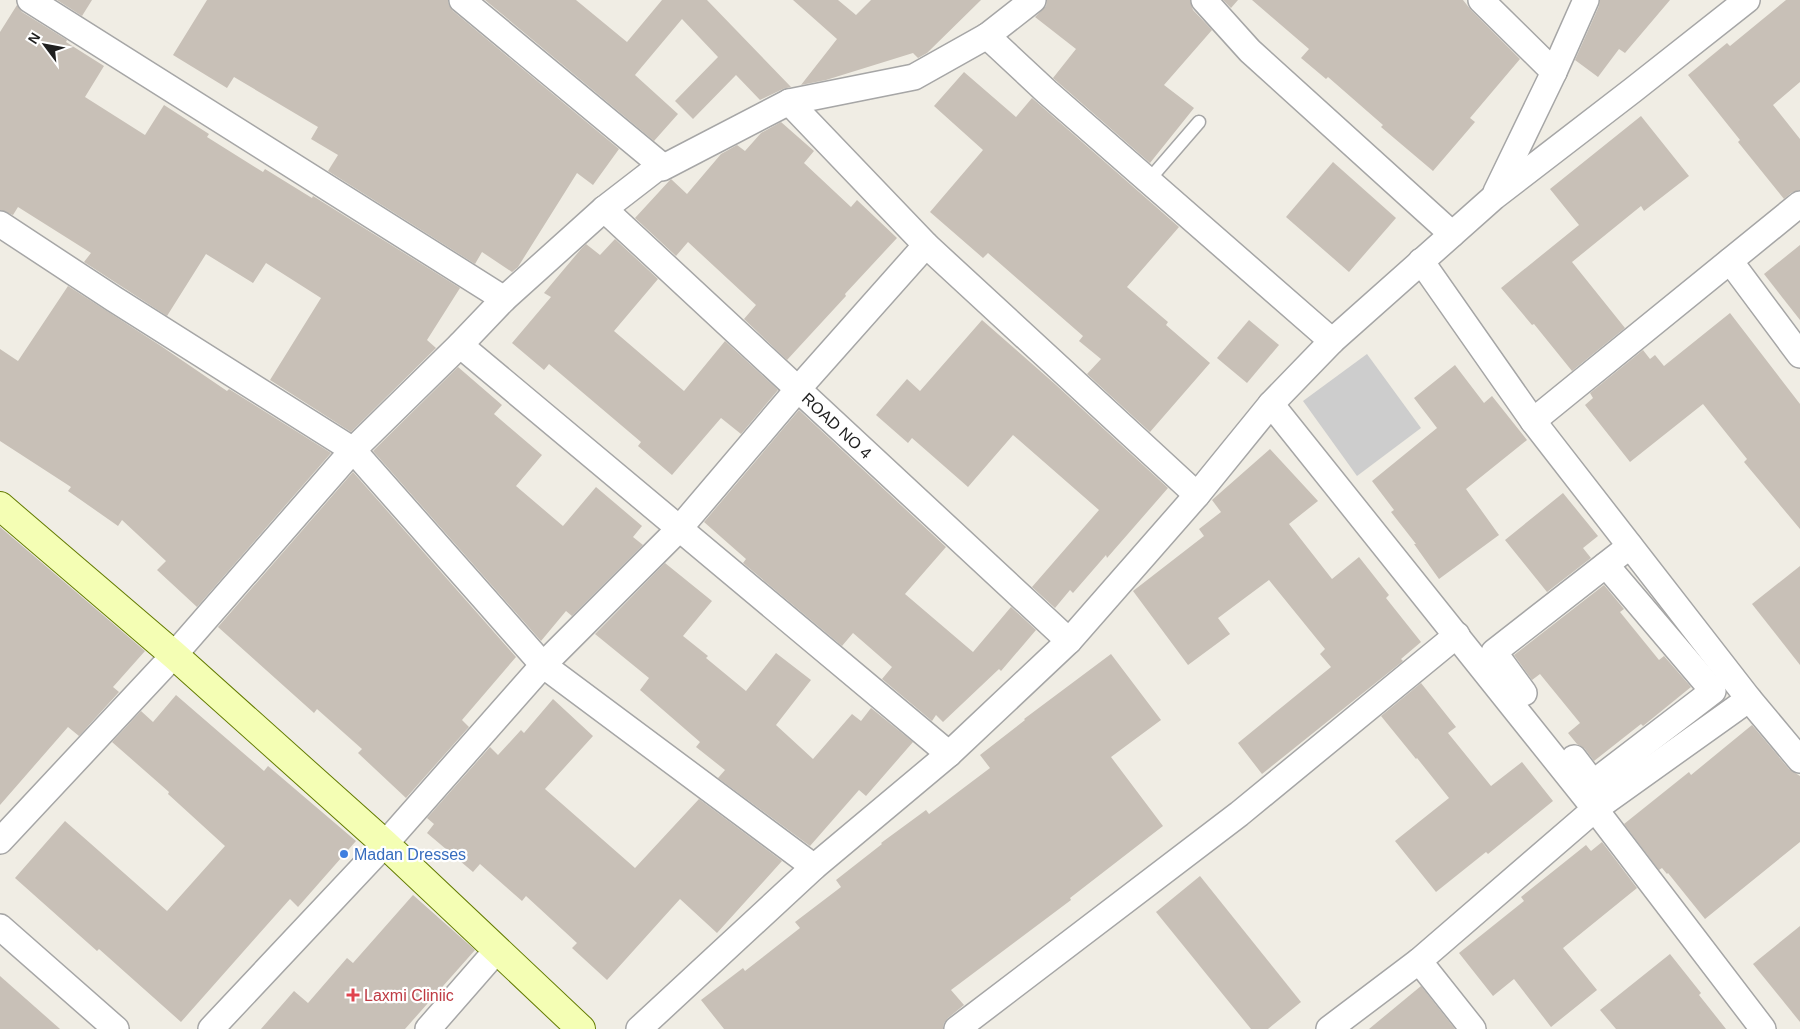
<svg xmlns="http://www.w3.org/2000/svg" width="1800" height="1029" font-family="Helvetica,sans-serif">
<rect width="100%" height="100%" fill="#f0ede4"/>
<path fill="#cdcdcd" d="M 1367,354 L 1421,428 L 1357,476 L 1303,401 Z"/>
<g fill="#c8c0b7">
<path d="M 57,0 L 92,0 L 82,16 Z"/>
<path d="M 207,0 L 448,0 L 449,5 L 453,11 L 619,149 L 593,185 L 577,173 L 518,267 L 512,272 L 482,252 L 475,264 L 328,171 L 338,155 L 311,139 L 318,127 L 234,77 L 227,88 L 173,55 Z"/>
<path d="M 485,0 L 576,0 L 627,42 L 662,0 L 707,0 L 791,87 L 783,89 L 760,100 L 736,75 L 693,119 L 675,101 L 718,57 L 682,19 L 635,75 L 678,114 L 654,141 Z"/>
<path d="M 793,0 L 838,0 L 856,15 L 871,0 L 981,0 L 927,53 L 918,58 L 913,53 L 826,80 L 801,85 L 837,39 Z"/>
<path d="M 1047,0 L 1190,0 L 1193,10 L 1212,30 L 1164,85 L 1194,108 L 1150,163 L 1053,78 L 1076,49 L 1035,17 L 1046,6 Z"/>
<path d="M 1223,0 L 1238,0 L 1231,8 Z"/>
<path d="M 1252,0 L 1463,0 L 1471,10 L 1520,59 L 1470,118 L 1475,122 L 1433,171 L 1381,127 L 1383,125 L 1328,77 L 1326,79 L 1301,58 L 1309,49 Z"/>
<path d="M 1600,0 L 1670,0 L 1625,53 L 1619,49 L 1598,77 L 1575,60 L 1599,6 Z"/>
<path d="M 1786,0 L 1800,0 L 1800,82 L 1773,105 L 1800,139 L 1800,190 L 1791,193 L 1784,199 L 1738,142 L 1740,140 L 1688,75 L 1727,43 L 1730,46 Z"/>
<path d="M 17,5 L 22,12 L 67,40 L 66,42 L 104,66 L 85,97 L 145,135 L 164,105 L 209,134 L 207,137 L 263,172 L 265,169 L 312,198 L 313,196 L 460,288 L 427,340 L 436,348 L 351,432 L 270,380 L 321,298 L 266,263 L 253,283 L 206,254 L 167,316 L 84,262 L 91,253 L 18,207 L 13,215 L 0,210 L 0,32 Z"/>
<path d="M 964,72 L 1016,117 L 1032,98 L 1179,227 L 1127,287 L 1168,322 L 1166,325 L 1210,363 L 1150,432 L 1087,374 L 1101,359 L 1079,341 L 1083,336 L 988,253 L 983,258 L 930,212 L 983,150 L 934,106 Z"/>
<path d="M 1641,116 L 1689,176 L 1644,211 L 1641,206 L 1572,262 L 1625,328 L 1572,371 L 1534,324 L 1532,325 L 1501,288 L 1579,225 L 1550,189 Z"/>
<path d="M 781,122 L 814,151 L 804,163 L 851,207 L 857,200 L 897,238 L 845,294 L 846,296 L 787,360 L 744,319 L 756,305 L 688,242 L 676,256 L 635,218 L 670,180 L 671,179 L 687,194 L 721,154 L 737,145 L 745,151 L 761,133 Z"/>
<path d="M 1333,162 L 1396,218 L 1349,272 L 1286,217 Z"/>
<path d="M 615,239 L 658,279 L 614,331 L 684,391 L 725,341 L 778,390 L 741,434 L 721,418 L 672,475 L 638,446 L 641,442 L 549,364 L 544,370 L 512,343 L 551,297 L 544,293 L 581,249 L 586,244 L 600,255 Z"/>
<path d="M 1800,245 L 1800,320 L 1764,274 Z"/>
<path d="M 68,286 L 161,346 L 227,391 L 229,389 L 331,453 L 197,607 L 157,570 L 166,561 L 122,520 L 118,526 L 68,491 L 71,487 L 0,441 L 0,349 L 18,361 Z"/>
<path d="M 1730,313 L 1800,404 L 1800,529 L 1744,462 L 1747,459 L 1703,404 L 1630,462 L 1585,405 L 1593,398 L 1590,393 L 1643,350 L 1650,359 L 1655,355 L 1664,366 Z"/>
<path d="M 982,320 L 1055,384 L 1168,488 L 1107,558 L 1106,555 L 1073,593 L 1070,590 L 1055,608 L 1032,587 L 1099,510 L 1013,435 L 968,487 L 912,438 L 908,443 L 876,415 L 907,379 L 920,391 Z"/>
<path d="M 1249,320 L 1279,345 L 1247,383 L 1217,358 Z"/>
<path d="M 1455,365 L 1484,403 L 1492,396 L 1527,440 L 1466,489 L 1499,535 L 1439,579 L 1414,544 L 1416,544 L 1391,512 L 1394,510 L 1372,481 L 1437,428 L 1414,398 Z"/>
<path d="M 458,367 L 502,405 L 494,414 L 542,455 L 516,486 L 563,526 L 596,487 L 642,526 L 633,537 L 643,545 L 572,616 L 566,611 L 541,641 L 373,451 Z"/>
<path d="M 799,410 L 946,547 L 905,594 L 973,652 L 1011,607 L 1036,630 L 1001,671 L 999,669 L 943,722 L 936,715 L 932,721 L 882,679 L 892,667 L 853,633 L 842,646 L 743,563 L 746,559 L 704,522 Z"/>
<path d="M 1270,449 L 1318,501 L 1289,524 L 1332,579 L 1359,557 L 1389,595 L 1386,598 L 1421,642 L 1401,659 L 1403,661 L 1262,774 L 1238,743 L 1331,667 L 1320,654 L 1325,649 L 1269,580 L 1218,618 L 1230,634 L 1188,665 L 1133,591 L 1204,536 L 1199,529 L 1221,512 L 1212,500 Z"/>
<path d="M 353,472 L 516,657 L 462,720 L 469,727 L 406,798 L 358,753 L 362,749 L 317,709 L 314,713 L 218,627 Z"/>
<path d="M 1563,493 L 1598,536 L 1583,548 L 1591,558 L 1547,592 L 1505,540 Z"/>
<path d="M 0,527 L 145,651 L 113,687 L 119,692 L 79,736 L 68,727 L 0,805 Z"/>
<path d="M 665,563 L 712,601 L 683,636 L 708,656 L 706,658 L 746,691 L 776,653 L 811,680 L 776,725 L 813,759 L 852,714 L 861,721 L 871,708 L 913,742 L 866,796 L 859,790 L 810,846 L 718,778 L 725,770 L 696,747 L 700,742 L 640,690 L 649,678 L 595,634 Z"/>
<path d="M 1800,566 L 1800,665 L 1752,604 Z"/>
<path d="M 1604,585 L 1624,609 L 1620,612 L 1659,660 L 1664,656 L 1691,687 L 1643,726 L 1641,724 L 1594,761 L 1585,749 L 1577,744 L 1568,733 L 1580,723 L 1540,674 L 1532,680 L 1514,655 Z"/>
<path d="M 1111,654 L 1161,720 L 1111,757 L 1163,826 L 1070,898 L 1071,900 L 951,990 L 964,1005 L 948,1018 L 944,1023 L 943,1029 L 724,1029 L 701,1000 L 743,968 L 745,971 L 800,928 L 795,922 L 841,887 L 836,880 L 882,844 L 881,843 L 926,810 L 929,814 L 990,768 L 980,755 L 1025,720 L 1024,719 Z"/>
<path d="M 1421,683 L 1456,727 L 1448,733 L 1491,786 L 1522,762 L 1553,801 L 1488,854 L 1486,852 L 1436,892 L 1395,841 L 1449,798 L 1417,758 L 1416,759 L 1381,716 Z"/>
<path d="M 176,695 L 264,771 L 268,766 L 356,841 L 298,907 L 290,899 L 181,1022 L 99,949 L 97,951 L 15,878 L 65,821 L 167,911 L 225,846 L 168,794 L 169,792 L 112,742 L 141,711 L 153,722 Z"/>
<path d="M 553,699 L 593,736 L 545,789 L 635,868 L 699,799 L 782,861 L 717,933 L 680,899 L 607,980 L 572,948 L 577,943 L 526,896 L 522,901 L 480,864 L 473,872 L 427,833 L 434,824 L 427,818 L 490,747 L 498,755 L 521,730 L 524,733 Z"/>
<path d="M 1752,725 L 1789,769 L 1800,776 L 1800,842 L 1705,919 L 1668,873 L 1667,874 L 1662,868 L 1659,870 L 1624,824 L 1689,772 L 1691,775 Z"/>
<path d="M 1602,842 L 1637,888 L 1563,948 L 1597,990 L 1551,1027 L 1514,979 L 1493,996 L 1459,953 L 1524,901 L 1521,897 L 1586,845 L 1591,851 Z"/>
<path d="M 1200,876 L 1301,1002 L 1268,1029 L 1251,1029 L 1156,912 Z"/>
<path d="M 413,895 L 475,950 L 405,1029 L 261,1029 L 294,991 L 308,1003 L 347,958 L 353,963 Z"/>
<path d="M 1800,926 L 1800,1022 L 1753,964 Z"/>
<path d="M 1670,954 L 1701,993 L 1699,995 L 1726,1029 L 1616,1029 L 1600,1010 Z"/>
<path d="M 0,976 L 60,1029 L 0,1029 Z"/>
<path d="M 1421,986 L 1455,1029 L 1369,1029 Z"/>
</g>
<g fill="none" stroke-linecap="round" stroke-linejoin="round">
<defs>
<path id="lane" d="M 1148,181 L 1199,122"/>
<g id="street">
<path d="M 30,0 L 504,299"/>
<path d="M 462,0 L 661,165"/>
<path d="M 1204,0 L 1250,51 L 1452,234"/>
<path d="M 1481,0 L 1554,72"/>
<path d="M 987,36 L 1047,92 L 1332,341"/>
<path d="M 789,102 L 926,245 L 1197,495"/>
<path d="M 1496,192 L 1554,72 L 1586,0"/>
<path id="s1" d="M 604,209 L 1069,641"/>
<path d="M 0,224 L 114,299 L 353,450 L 543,665 L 814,867"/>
<path d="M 1421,261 L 1533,421 L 1749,699 L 1800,760"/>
<path d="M 1730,261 L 1800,355"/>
<path d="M 460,345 L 949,754"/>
<path d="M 1271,404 L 1595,809 L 1763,1029"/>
<path d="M 1533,421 L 1800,204"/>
<path d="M 1524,693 L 1494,652 L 1630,546"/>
<path d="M 1574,758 L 1593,783 L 1713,691 L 1606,565"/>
<path d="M 0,841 L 174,655 L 353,450 L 460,345 L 504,299 L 604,209 L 661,165 L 662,168 L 789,102 L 914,77 L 987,36 L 1033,0"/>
<path d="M 0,927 L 116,1029"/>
<path d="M 1419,961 L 1473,1029"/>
<path d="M 211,1029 L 385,844 L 543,665 L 679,529 L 798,389 L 926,245"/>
<path d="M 428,1029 L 497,950"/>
<path d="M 639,1029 L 814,867 L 949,754 L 1069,641 L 1197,495 L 1271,404 L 1332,341 L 1494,197 L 1633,90 L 1747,0"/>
<path d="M 957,1029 L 1239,814 L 1457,635"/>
<path d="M 1329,1029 L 1419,961 L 1595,809 L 1749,699"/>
</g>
<path id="secondary" d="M 0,506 L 174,655 L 385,844 L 581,1029"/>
</defs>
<use href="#lane" stroke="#a6a6a6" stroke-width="15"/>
<use href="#street" stroke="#a6a6a6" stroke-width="28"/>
<use href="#secondary" stroke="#637b00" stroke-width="30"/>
<use href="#lane" stroke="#fff" stroke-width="12"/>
<use href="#street" stroke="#fff" stroke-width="25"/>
<use href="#secondary" stroke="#f4feb4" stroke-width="28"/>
</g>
<circle fill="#3f7fe0" stroke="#fff" stroke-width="2" cx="344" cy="854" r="5"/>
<path fill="#e0444e" stroke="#fff" stroke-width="2" d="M350.5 987.5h5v5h5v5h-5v5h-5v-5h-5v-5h5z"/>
<g text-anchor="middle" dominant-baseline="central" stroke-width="4.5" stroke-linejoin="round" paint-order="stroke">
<g font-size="16" fill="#1f1f1f" stroke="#fff">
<text stroke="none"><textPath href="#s1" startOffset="318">ROAD NO 4</textPath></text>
</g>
<g font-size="16" fill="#366cbe" stroke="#fff" text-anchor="start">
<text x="354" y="854">Madan Dresses</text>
</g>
<g font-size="16" fill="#be3a42" stroke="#fff" text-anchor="start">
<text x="364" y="995">Laxmi Cliniic</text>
</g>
</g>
<g transform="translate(45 45) rotate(302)" stroke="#ffffff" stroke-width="4" paint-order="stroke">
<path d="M0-4L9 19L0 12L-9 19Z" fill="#1f1f1f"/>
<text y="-8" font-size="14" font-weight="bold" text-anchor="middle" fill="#1f1f1f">N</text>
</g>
</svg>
